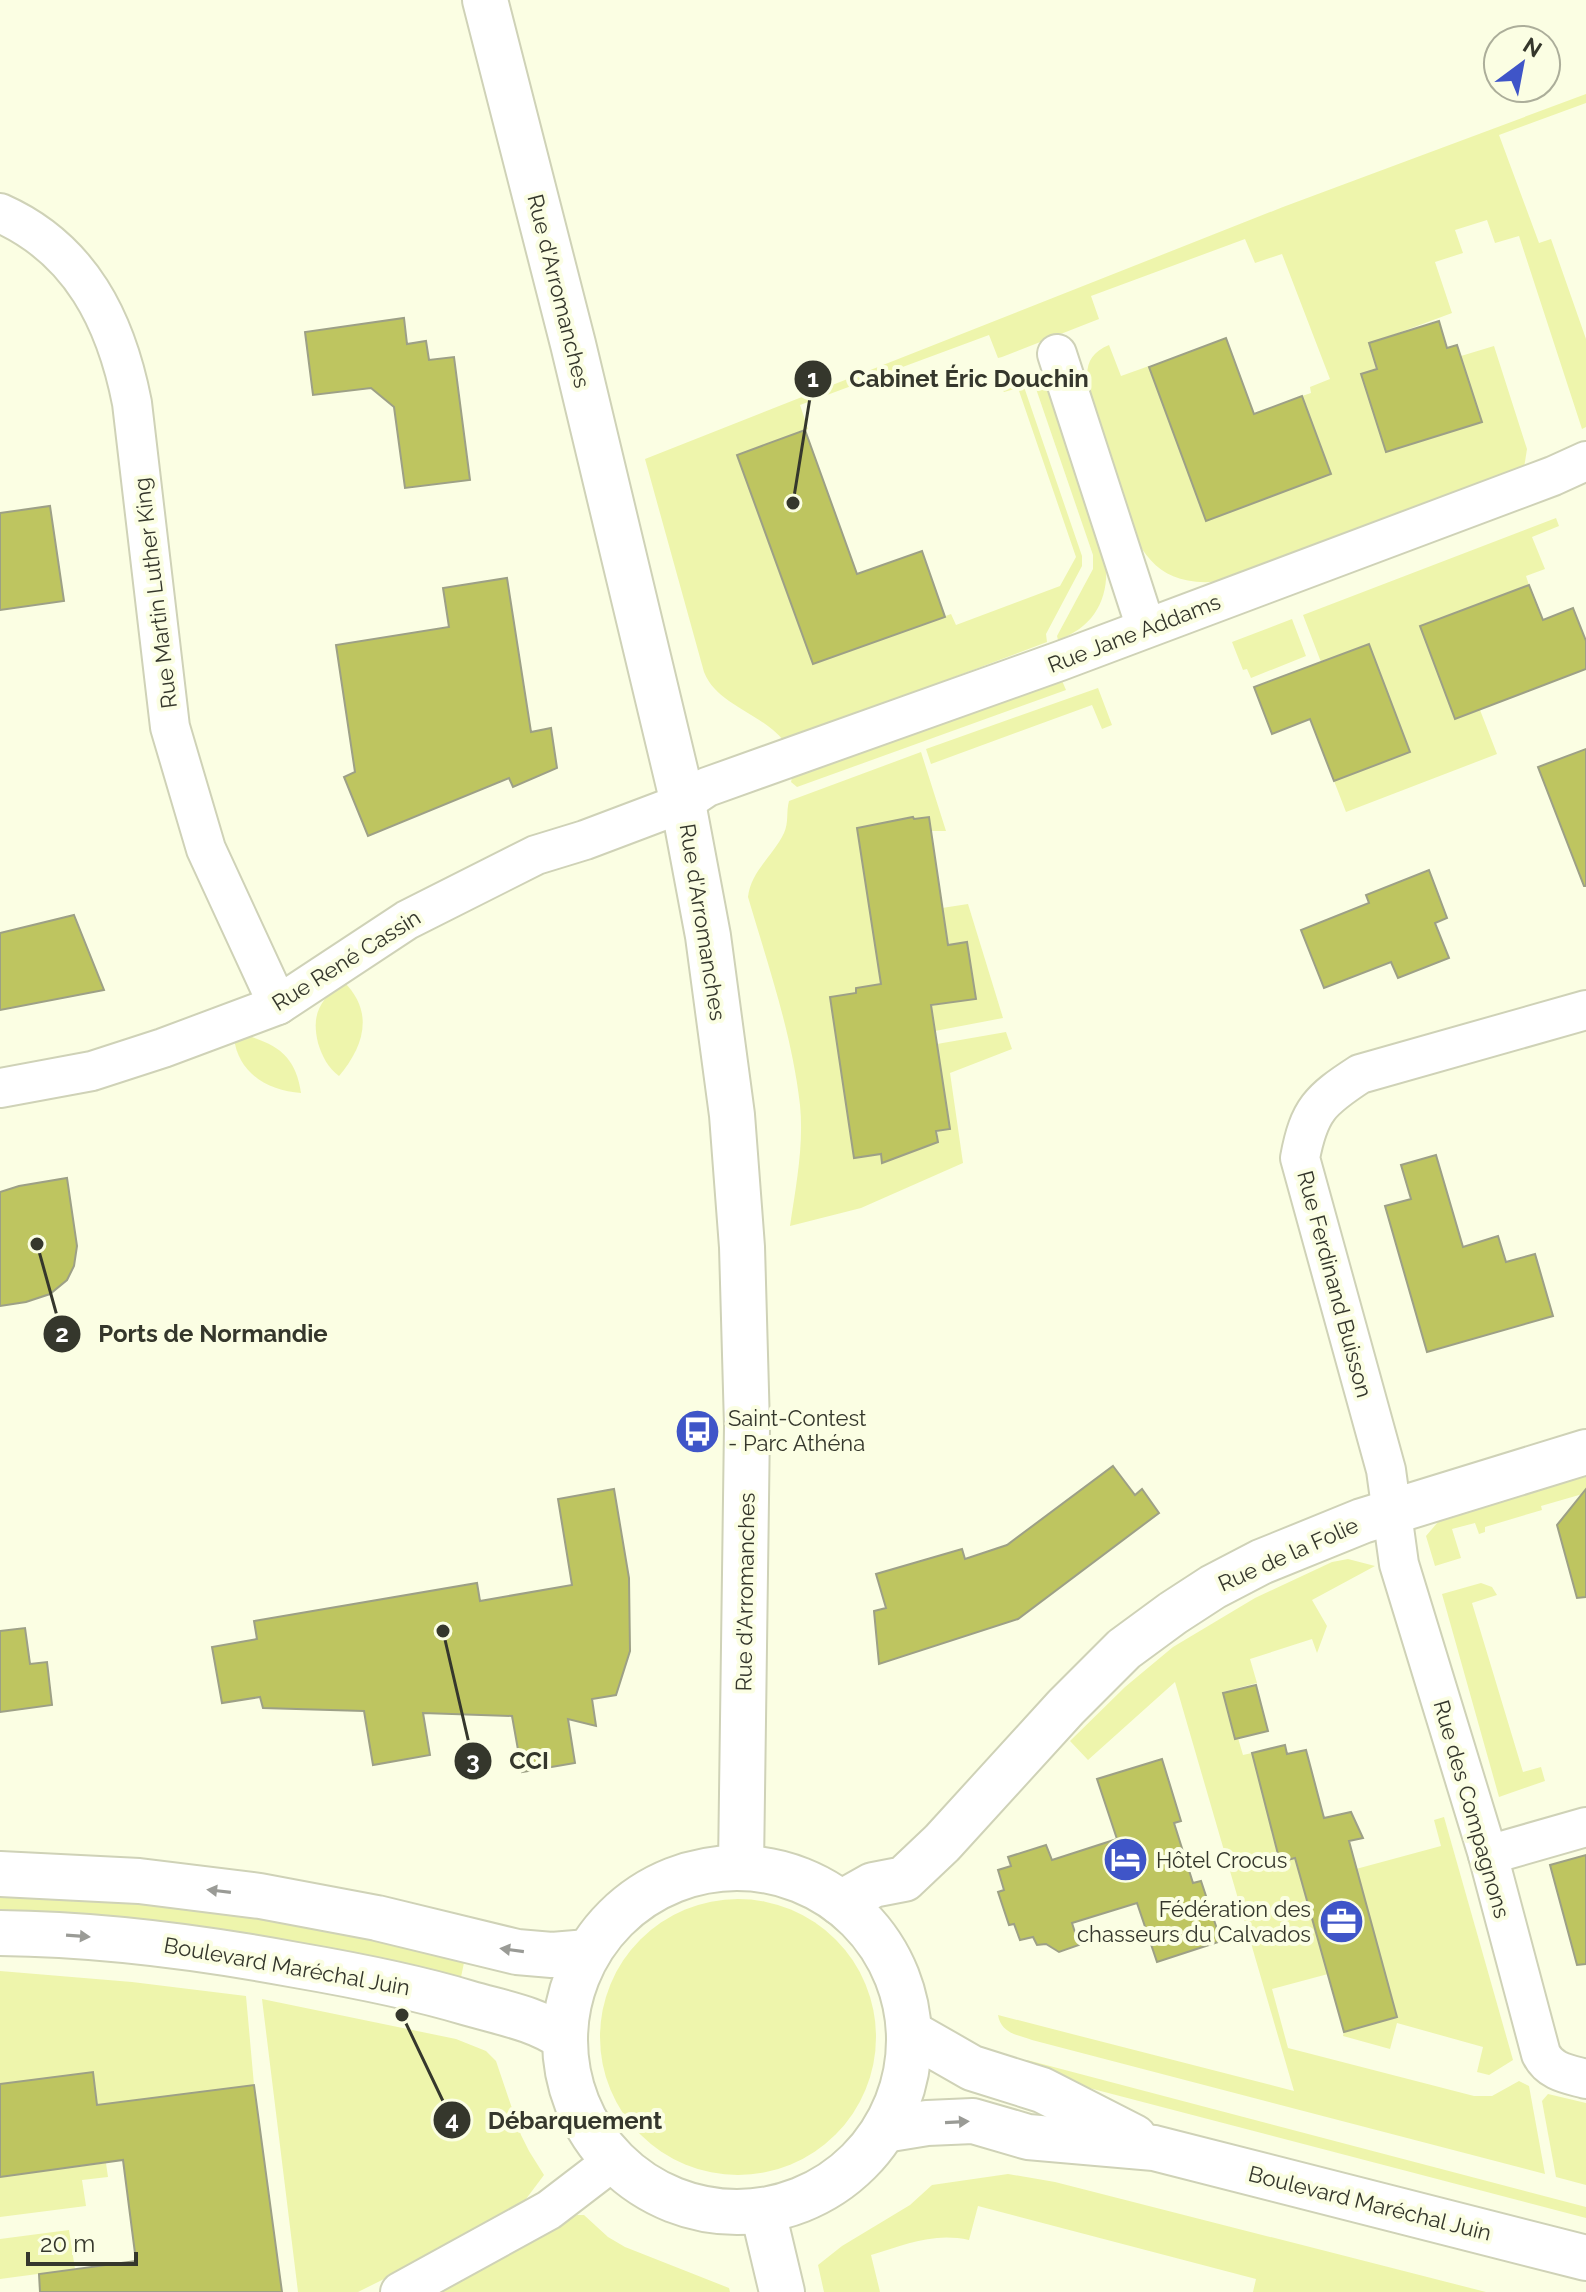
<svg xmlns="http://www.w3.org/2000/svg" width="1586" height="2292" font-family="Raleway,sans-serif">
<rect width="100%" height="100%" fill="#fbfee3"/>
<g fill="#eef5ac">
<path d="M 1586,94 L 1586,103 L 1499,135 L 1539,243 L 1551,239 L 1586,339 L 1586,427 L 1582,429 L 1519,236 L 1495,243 L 1487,220 L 1455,230 L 1463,253 L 1435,262 L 1452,313 L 1369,344 L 1374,359 L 1482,422 L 1461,356 L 1494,346 L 1527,449 L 1524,468 L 1222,581 C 1144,591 1131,533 1114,474 C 1105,444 1096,415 1088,385 C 1085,365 1090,353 1109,345 L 1121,376 L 1149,366 L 1206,521 L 1331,474 L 1302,396 L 1311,393 L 1310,387 L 1330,379 L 1282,254 L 1255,263 L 1245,239 L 1091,296 L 1099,319 L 1002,357 L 998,358 L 989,335 L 800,405 L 808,429 L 738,455 L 813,664 L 951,614 L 956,625 L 1060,586 L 1076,557 L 1018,388 L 1004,392 L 1002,389 L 1022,381 L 1082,556 L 1082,566 L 1046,634 L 1047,642 L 784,741 C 760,712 717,705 704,672 L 645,459 L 1283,207 Z"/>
<path d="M 1041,379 L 1048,383 L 1105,556 C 1111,596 1096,626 1058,640 L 1057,636 L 1093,569 L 1093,555 L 1033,380 Z"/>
<path d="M 1556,518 L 1559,526 L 1532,537 L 1545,569 L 1526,576 L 1529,585 L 1420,627 L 1455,719 L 1480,710 L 1497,754 L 1346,812 L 1334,781 L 1410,751 L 1369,644 L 1321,662 L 1303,615 Z"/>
<path d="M 1292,619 L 1306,656 L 1251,678 L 1247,669 L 1243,670 L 1232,642 Z"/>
<path d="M 1060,676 L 1066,690 L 797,787 L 791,782 L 793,773 Z"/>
<path d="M 1098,688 L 1112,725 L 1102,729 L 1092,705 L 931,764 L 926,749 Z"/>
<path d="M 921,752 L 946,831 L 931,831 L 928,817 L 914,819 L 913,817 L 858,828 L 881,984 L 856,988 L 882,1163 L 938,1142 L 937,1044 L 1006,1032 L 1012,1049 L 950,1073 L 963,1163 L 861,1208 L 790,1226 C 796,1186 804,1145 800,1105 C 792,1034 768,965 748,897 C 751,871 773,856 784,833 C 789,822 786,812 789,801 Z"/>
<path d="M 968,904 L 1003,1018 L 935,1031 L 931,1006 L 976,998 L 967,942 L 948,945 L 942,908 Z"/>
<path d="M 343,981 C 375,1012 364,1046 339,1076 C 328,1068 322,1056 318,1043 C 311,1013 320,1001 343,981 Z"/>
<path d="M 252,1037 C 282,1047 296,1060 301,1093 C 268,1091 238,1073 234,1038 Z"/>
<path d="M 1586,1476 L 1586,1493 L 1541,1506 L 1542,1510 L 1485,1527 L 1485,1532 L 1479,1534 L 1475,1523 L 1452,1529 L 1461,1558 L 1435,1566 L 1426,1536 L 1438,1522 Z"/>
<path d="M 1348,1559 L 1375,1566 L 1312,1600 L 1327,1626 L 1317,1653 L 1312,1639 L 1250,1659 L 1257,1683 L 1223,1692 L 1235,1738 L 1238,1738 L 1243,1755 L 1252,1753 L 1280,1862 L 1295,1858 L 1328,1974 L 1272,1989 L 1288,2048 L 1474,2096 L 1492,2096 L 1519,2081 L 1529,2086 L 1545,2174 L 1032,2040 C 1017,2035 1001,2033 998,2015 L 1294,2091 L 1175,1682 L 1088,1760 L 1070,1741 L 1125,1687 L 1173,1647 L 1255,1598 L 1332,1562 Z"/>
<path d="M 1481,1583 L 1492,1587 L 1497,1595 L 1472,1603 L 1523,1772 L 1541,1767 L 1545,1781 L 1499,1797 L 1442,1594 Z"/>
<path d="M 1444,1817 L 1513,2060 L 1489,2075 L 1477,2072 L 1483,2047 L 1397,2023 L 1390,2049 L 1343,2036 L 1344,2032 L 1397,2017 L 1356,1869 L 1441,1846 L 1434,1820 Z"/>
<path d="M 0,1888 L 127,1895 L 466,1953 L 460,1982 L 0,1917 Z"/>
<circle cx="738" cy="2037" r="138"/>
<path d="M 0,1971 L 132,1982 L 246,1996 L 254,2085 L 116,2103 L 100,2123 L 93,2072 L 0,2084 Z"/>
<path d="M 262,1999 L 456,2039 L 486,2051 L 496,2061 L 521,2135 L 529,2151 L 544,2175 L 523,2203 L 418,2262 L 358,2292 L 298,2292 Z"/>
<path d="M 1027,2060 L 1586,2207 L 1586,2218 L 1024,2071 Z"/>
<path d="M 1548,2094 L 1586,2103 L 1586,2185 L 1556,2177 L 1542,2101 Z"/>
<path d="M 106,2163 L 108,2177 L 82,2180 L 86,2206 L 0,2217 L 0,2177 Z"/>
<path d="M 1008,2174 L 1055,2182 L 1486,2292 L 1253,2292 L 1256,2279 L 978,2206 L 969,2240 C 933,2232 905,2245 871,2255 L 880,2292 L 824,2292 L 818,2265 L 842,2246 L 910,2205 L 932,2185 Z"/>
<path d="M 577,2215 L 584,2215 L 608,2237 L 625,2247 L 729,2288 L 730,2292 L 439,2292 Z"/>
<path d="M 69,2230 L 75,2269 L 0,2279 L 0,2239 Z"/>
</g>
<g fill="#bec560" stroke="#9da086" stroke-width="2">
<path d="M 404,318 L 407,344 L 426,341 L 429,360 L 454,357 L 470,480 L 405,488 L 394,407 L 371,388 L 313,395 L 305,332 Z"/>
<path d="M 1439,321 L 1447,348 L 1457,345 L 1482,422 L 1386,452 L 1361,374 L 1377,369 L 1369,343 Z"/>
<path d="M 1226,338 L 1254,414 L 1302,396 L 1331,474 L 1206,521 L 1149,367 Z"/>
<path d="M 805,430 L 857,574 L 922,551 L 945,617 L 813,664 L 737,455 Z"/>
<path d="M 50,506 L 64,601 L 0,610 L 0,513 Z"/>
<path d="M 507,578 L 531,732 L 551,728 L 557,768 L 513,787 L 509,778 L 368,836 L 344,777 L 355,772 L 336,645 L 449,627 L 443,588 Z"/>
<path d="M 1529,585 L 1543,620 L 1573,608 L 1586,641 L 1586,669 L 1455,719 L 1420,626 Z"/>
<path d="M 1369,644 L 1410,752 L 1334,781 L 1310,719 L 1272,734 L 1254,687 Z"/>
<path d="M 1586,749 L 1586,886 L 1584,886 L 1538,767 Z"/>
<path d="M 913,817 L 914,819 L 929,817 L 948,945 L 967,942 L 976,999 L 931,1005 L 950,1129 L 936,1131 L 938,1142 L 882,1163 L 881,1154 L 854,1158 L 830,997 L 856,993 L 856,988 L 881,984 L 857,828 Z"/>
<path d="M 1429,870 L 1447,918 L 1435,923 L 1449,958 L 1398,978 L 1391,962 L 1324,988 L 1301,930 L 1369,903 L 1366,895 Z"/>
<path d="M 74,915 L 104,990 L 0,1010 L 0,933 Z"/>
<path d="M 1436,1155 L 1463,1247 L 1498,1236 L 1506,1262 L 1535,1254 L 1553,1316 L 1427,1352 L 1385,1206 L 1411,1199 L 1401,1165 Z"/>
<path d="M 67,1178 L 77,1246 L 74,1266 L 67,1280 L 50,1294 L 26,1302 L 0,1306 L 0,1192 L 19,1186 Z"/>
<path d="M 1113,1466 L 1135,1495 L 1142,1489 L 1159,1513 L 1018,1619 L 879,1664 L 874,1611 L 886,1608 L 876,1574 L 962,1549 L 965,1559 L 1007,1545 Z"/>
<path d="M 614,1489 L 629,1578 L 630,1651 L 616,1695 L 592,1699 L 596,1726 L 568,1719 L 575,1763 L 522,1772 L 512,1716 L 423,1713 L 430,1755 L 373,1765 L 364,1711 L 263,1708 L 260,1697 L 222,1703 L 212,1647 L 257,1639 L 254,1621 L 477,1583 L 480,1601 L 572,1585 L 558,1499 Z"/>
<path d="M 1586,1489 L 1586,1597 L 1577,1598 L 1557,1525 Z"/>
<path d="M 25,1628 L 30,1664 L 47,1662 L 52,1705 L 0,1712 L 0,1631 Z"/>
<path d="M 1256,1685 L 1268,1731 L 1235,1739 L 1223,1693 Z"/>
<path d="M 1285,1745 L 1287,1754 L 1306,1750 L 1324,1818 L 1351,1812 L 1363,1838 L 1349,1841 L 1397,2017 L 1344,2032 L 1295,1858 L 1280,1862 L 1252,1753 Z"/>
<path d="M 1162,1759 L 1181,1821 L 1174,1823 L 1193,1883 L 1201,1881 L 1221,1941 L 1157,1962 L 1137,1903 L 1072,1923 L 1079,1945 L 1059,1952 L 1046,1944 L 1037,1945 L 1033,1937 L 1020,1940 L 1014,1924 L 1009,1925 L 998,1892 L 1004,1890 L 998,1870 L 1011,1866 L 1008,1857 L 1046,1845 L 1052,1860 L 1117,1839 L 1097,1779 Z"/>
<path d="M 1586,1855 L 1586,1964 L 1577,1965 L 1550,1865 Z"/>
<path d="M 93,2072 L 97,2105 L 254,2085 L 282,2292 L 40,2292 L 39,2274 L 136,2261 L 123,2160 L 0,2177 L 0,2084 Z"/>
</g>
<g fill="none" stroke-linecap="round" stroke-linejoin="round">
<defs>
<g id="street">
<path d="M 0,213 C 81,249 116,321 132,403 L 170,727 L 206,849 L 278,1005"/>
<path d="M 1057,354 L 1146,628"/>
<path d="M 1586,1010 L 1360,1074 C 1320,1100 1309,1110 1300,1158 L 1386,1470 L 1399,1564 L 1488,1855 L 1541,2054 C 1550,2072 1568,2074 1586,2079"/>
<path d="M 0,1088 L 92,1071 L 163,1048 L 278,1005 L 407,920 L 536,855 L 585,840 L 683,803 L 707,787 L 1060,661 L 1553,476 L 1586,461"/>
<path d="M 1488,1855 L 1586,1827"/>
<path d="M 400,2292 L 549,2210 L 613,2161"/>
</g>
<g id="secondary">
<path d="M 485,0 L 573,344 L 683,803 L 708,936 L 732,1115 L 742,1247 L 747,1426 L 741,1867"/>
<circle cx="737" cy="2040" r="172"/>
<path d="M 0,1874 L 139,1881 L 260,1896 L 377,1918 L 517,1952 L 552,1955 L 588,1952"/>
<path d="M 841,1903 L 873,1885 L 904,1879 L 942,1843 L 1066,1707 L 1124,1649 L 1173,1613 L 1213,1587 L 1261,1562 L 1362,1521 L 1586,1452"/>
<path d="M 0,1933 C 99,1934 199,1947 296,1965 C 354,1975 412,1986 468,2003 C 502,2013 535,2018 564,2038"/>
<path d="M 909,2032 L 972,2068 L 1042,2090 L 1134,2137"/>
<path d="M 884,2130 L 927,2123 L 973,2121 L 1028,2137 L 1154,2148 L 1586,2258"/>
<path d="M 763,2212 L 782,2292"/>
</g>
</defs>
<use href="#street" stroke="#cfd2b7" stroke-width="42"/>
<use href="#secondary" stroke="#cfd2b7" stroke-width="48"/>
<use href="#street" stroke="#fff" stroke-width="38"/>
<use href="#secondary" stroke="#fff" stroke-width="44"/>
</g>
<defs><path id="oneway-solid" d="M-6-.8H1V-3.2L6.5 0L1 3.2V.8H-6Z" transform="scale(2)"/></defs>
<g fill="#9a9b96">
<use href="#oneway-solid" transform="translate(219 1891) rotate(-173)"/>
<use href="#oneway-solid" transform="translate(78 1936) rotate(4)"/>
<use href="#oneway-solid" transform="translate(512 1950) rotate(-172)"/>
<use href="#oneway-solid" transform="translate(957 2122) rotate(-3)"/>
</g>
<defs>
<symbol id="bus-disc" viewBox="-11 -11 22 22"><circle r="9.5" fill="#3f55c8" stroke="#fbfee3"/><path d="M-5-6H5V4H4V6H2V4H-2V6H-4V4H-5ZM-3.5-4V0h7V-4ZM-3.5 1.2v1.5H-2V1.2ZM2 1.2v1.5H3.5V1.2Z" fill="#fff"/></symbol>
<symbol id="hotel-disc" viewBox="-11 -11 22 22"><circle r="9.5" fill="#3f55c8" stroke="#fbfee3"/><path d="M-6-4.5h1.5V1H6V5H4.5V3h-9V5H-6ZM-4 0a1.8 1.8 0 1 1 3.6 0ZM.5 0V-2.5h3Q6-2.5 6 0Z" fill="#fff"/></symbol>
<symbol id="office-disc" viewBox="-11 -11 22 22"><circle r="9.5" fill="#3f55c8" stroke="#fbfee3"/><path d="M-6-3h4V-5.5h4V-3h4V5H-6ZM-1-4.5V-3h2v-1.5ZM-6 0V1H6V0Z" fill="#fff"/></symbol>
</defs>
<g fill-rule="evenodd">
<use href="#bus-disc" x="672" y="1406" width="51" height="51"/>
<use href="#hotel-disc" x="1100" y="1834" width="51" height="51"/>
<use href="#office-disc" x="1316" y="1896" width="51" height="51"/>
</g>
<g text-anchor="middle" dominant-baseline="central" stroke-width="8" stroke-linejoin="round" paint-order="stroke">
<g font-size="22" fill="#35372c" stroke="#fbfee3">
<text transform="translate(559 291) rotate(76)">Rue d'Arromanches</text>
<text transform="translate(155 593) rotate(-97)">Rue Martin Luther King</text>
<text transform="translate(1134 633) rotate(-21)">Rue Jane Addams</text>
<text transform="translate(703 922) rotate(81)">Rue d'Arromanches</text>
<text transform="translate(346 960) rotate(-32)">Rue René Cassin</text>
<text transform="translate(1335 1284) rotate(75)">Rue Ferdinand Buisson</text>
<text transform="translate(1288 1554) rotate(-24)">Rue de la Folie</text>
<text transform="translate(745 1592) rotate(-89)">Rue d'Arromanches</text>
<text transform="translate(1472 1809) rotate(74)">Rue des Compagnons</text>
<text transform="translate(287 1966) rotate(10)">Boulevard Maréchal Juin</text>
<text transform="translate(1370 2203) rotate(14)">Boulevard Maréchal Juin</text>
</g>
<g font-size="22" fill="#35372c" stroke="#fbfee3" text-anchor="start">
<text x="728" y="1418">Saint-Contest<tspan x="728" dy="25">- Parc Athéna</tspan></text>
<text x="1156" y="1860">Hôtel Crocus</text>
<text x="1311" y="1909" text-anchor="end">Fédération des<tspan x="1311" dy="25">chasseurs du Calvados</tspan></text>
</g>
</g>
<path fill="none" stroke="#35372c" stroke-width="3" d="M793 503L813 379M37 1244L62 1334M443 1631L473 1761M402 2015L452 2120"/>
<g fill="#35372c" stroke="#fbfee3" stroke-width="3">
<circle cx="793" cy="503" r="8"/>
<circle cx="37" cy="1244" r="8"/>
<circle cx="443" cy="1631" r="8"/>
<circle cx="402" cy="2015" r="8"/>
<circle cx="813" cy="379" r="20"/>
<circle cx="62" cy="1334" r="20"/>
<circle cx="473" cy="1761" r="20"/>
<circle cx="452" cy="2120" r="20"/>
</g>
<g font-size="24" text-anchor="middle" font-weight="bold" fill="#fff">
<text x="813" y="387">1</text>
<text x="62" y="1342">2</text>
<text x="473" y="1769">3</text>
<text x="452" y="2129">4</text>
</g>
<g font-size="24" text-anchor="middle" font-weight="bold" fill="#35372c" stroke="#fbfee3" stroke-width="8" stroke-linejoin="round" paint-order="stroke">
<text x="969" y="387">Cabinet Éric Douchin</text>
<text x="213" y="1342">Ports de Normandie</text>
<text x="529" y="1769">CCI</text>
<text x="575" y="2129">Débarquement</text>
</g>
<g transform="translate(1522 64) rotate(32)"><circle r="38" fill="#fbfee3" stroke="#acae9a" stroke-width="2"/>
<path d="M0-6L14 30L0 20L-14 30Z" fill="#3f55c8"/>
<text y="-12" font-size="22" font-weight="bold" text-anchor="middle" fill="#35372c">N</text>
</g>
<path d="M28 2252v12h108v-12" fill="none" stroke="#35372c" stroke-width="4"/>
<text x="40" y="2252" font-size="24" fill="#35372c" stroke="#fbfee3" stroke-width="6" paint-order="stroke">20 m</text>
</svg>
